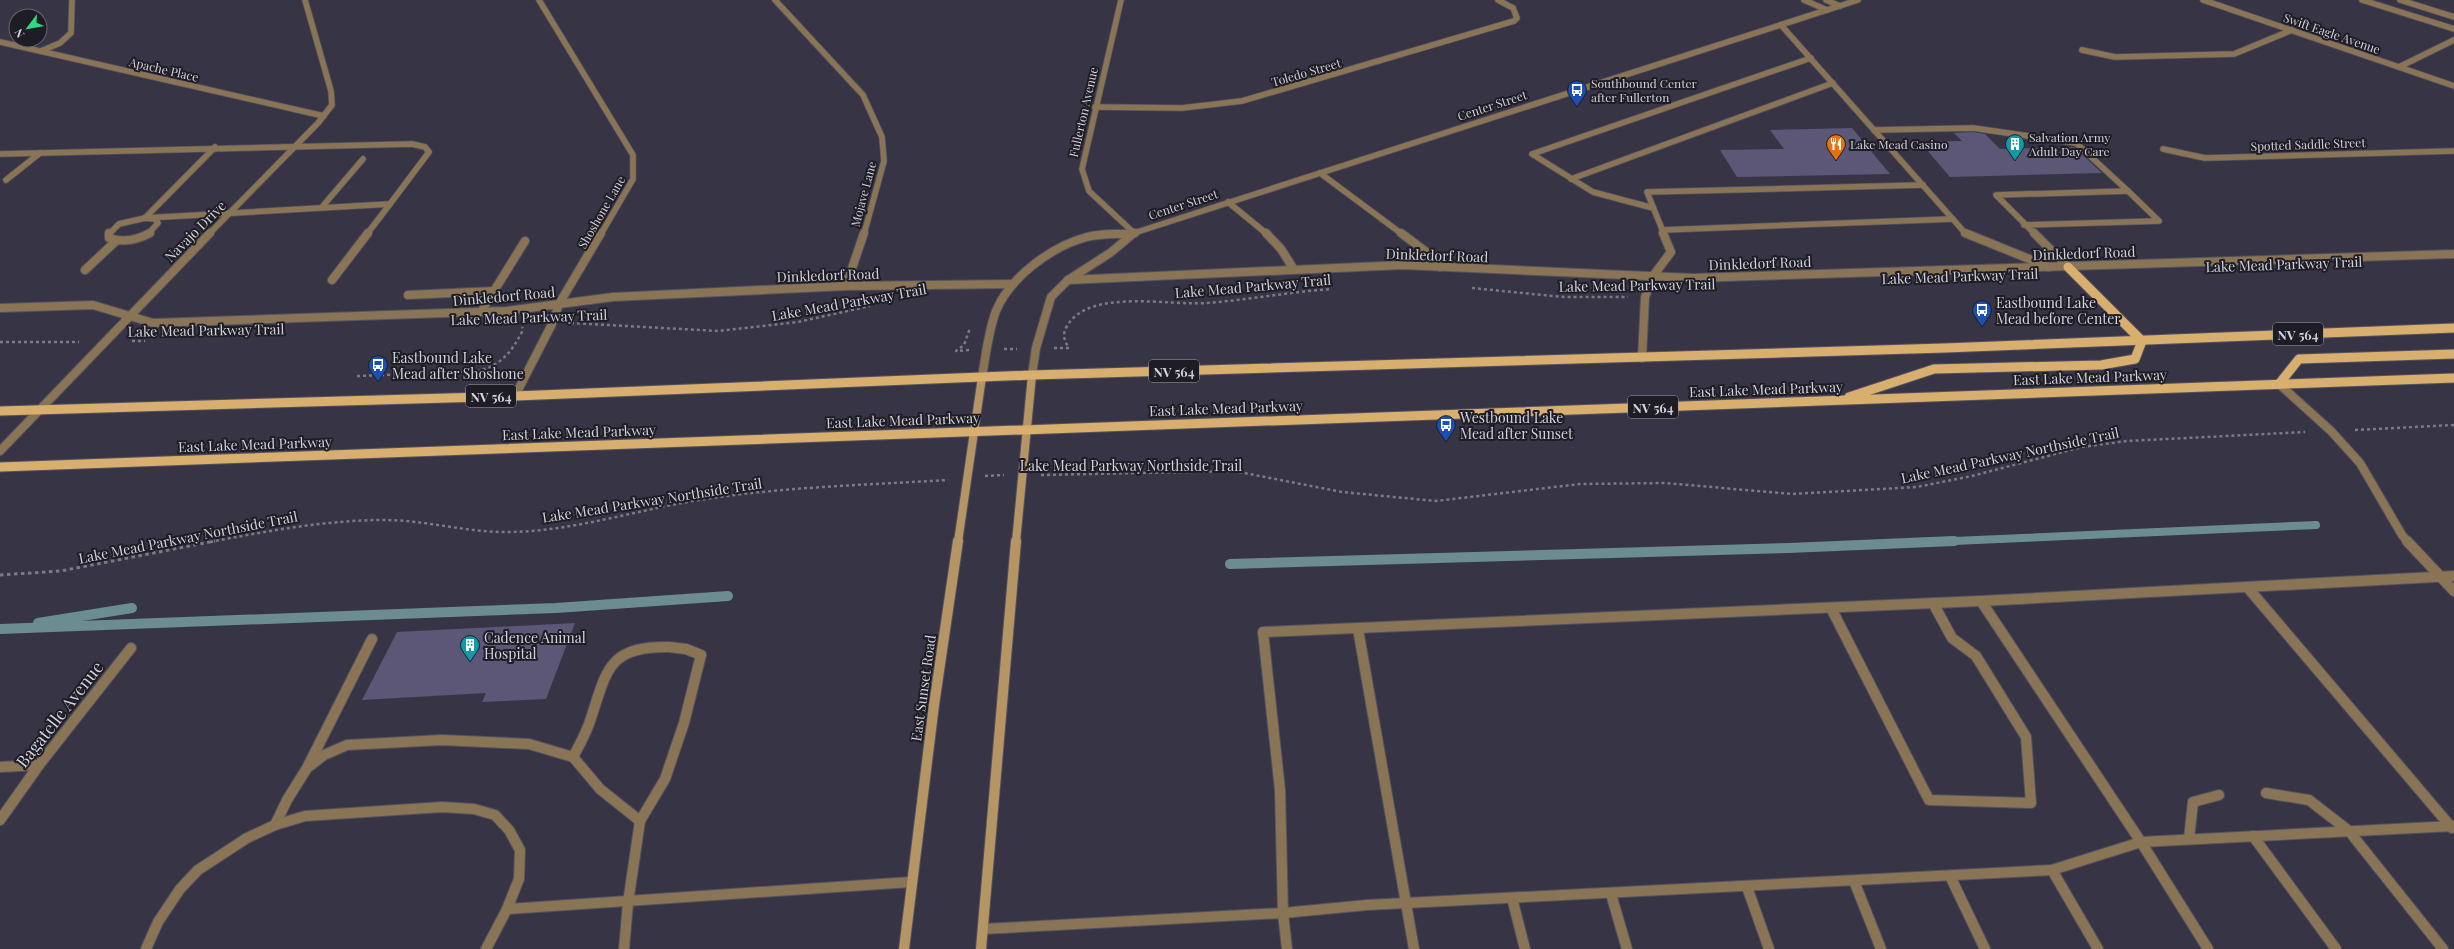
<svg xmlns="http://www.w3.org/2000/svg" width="2454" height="949" font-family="'Playfair Display',serif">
<rect width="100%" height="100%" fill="#373545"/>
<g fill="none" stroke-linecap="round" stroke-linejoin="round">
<path stroke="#6b8c90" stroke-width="8" d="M 1931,542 L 2316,525"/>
<g stroke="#6b8c90" stroke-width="10">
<path d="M 1230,564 L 1789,548 L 1954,541"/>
<path d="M 38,623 L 132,608"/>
<path d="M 0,629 L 556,608 L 728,596"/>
</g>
</g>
<g fill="#5c5677">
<path d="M 1852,128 L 1890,174 L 1737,177 L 1720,150 L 1784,149 L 1770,130 Z"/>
<path d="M 1973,132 L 1985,134 L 2000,149 L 2074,147 L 2102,173 L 1950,177 L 1920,142 L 1962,141 L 1954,133 Z"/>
<path d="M 575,623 L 546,699 L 482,702 L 486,693 L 362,700 L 397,632 Z"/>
</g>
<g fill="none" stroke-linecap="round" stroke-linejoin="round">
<defs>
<g id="service-far2">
<path d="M 1804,0 L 1827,10"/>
<path d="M 1826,0 L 1840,6"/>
<path d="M 1781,25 L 1966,234"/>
<path d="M 1874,130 L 1973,128 L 2076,143 L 2128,191 L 1996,195 L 2035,234"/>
<path d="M 0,154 L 412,144 L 425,147 L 429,152 L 390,204"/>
<path d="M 1320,173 L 1402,234"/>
<path d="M 1571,179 L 1833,83"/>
<path d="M 6,180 L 40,153"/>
<path d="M 1228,202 L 1267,234"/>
<path d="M 322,207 L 363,159"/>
<path d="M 1653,208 L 1593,192 L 1532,154 L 1811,58"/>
<path d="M 145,218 L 155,219 L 158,223 L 148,234"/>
<path d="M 145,218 L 390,204 L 367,234"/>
<path d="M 145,218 L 215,147"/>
<path d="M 2024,225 L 2159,221 L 2128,191"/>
<path d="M 1662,230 L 1953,219"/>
<path d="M 109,234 L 119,224 L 145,218"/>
<path d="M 1664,234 L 1647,192 L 1923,185"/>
</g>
<g id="service-far1">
<path d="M 109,233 L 109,238 C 123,243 137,240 150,233"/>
<path d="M 1266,233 L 1281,249 L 1293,268"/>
<path d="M 1401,233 L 1433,257 L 1440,267"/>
<path d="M 1965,233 L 2049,267"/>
<path d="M 2034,233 L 2068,267"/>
<path d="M 85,270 L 116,241"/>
<path d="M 332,280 L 368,233"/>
<path d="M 408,295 L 495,291"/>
<path d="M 481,312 L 525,241"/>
<path d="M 1642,358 L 1645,297 L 1653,276 L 1671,252 L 1663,233"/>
<path d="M 2279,384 L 2331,431 L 2360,463 L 2402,535 L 2408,542"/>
</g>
<g id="service">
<path d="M 2407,541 L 2454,591"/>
<path d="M 2454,576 L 1981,601 L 2141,842 L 2454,826"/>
<path d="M 2248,588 L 2452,828"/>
<path d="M 1831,608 L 1929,800 L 2031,803 L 2026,737 L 1976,656 L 1952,638 L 1933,603"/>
<path d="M 1358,629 L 1414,949"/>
<path d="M 669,647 L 686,649 L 701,655 L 684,723 L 665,779 L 640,821 L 600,789 L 573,757 C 580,744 587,732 591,718 C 607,669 609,646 669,647 Z"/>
<path d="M 308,766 L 372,639"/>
<path d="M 2266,793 L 2309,800 L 2349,831 L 2443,949"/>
<path d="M 275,825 L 287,800 L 307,768 L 324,755 L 347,745 L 442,740 L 529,744 L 573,757"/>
<path d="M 2253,836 L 2336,949"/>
<path d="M 2189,839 L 2193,802 L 2219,795"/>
<path d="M 2052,870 L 2098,949"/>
<path d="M 1950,876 L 1985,949"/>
<path d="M 1854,881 L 1881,949"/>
<path d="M 1747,887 L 1769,949"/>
<path d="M 1611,894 L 1627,949"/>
<path d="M 1512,898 L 1525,949"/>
<path d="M 983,929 L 1283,913 L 1367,905 L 2052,870 L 2141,842 L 2208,949"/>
<path d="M 146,949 L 158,922 L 180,889 L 198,870 L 247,838 L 275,825 L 305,816 L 442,807 L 474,809 L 495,815 L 509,830 L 520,850 L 519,879 L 507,909 L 911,882"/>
<path d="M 486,949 L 507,909"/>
<path d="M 624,949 L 628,903 L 640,821"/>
<path d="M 1287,949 L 1283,913 L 1280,790 L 1263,632 L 1981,601"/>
</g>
<g id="minor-far2">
<path d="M 539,0 L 633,155 L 633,179 L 601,234"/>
<path d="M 775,0 L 863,95 L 882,137 L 884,161 L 864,234"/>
<path d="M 1121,0 L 1082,169 L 1089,191 L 1134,233"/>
<path d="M 2203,0 L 2454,86"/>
<path d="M 0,42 L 324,116"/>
<path d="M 2082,50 L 2115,57 L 2234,54 L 2292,30"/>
<path d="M 41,51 L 60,43 L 71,33 L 72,0"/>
<path d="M 2399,67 L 2454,40"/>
<path d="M 1095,107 L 1182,108 L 1242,101 L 1514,21 L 1517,18 L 1513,8 L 1498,0"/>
<path d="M 2163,149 L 2205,158 L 2454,151"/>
<path d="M 209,234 L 318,123 L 332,105 L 331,91 L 305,0"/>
</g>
<g id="minor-far1">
<path d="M 1068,280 L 1403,265 L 1693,278 L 2454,254"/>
<path d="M 846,286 L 864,233"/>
<path d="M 0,308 L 93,305 L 153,323 L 506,311 L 613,297 L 846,286 L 1013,284"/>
<path d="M 515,396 L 552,324 L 559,304 L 601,233"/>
<path d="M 0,451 L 210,233"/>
</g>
<g id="minor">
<path d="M 0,767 L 39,765"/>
<path d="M 0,820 L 39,765 L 131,648"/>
</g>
<g id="tertiary-far1">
<path d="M 2362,0 L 2454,29"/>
<path d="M 2400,0 L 2454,17"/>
<path d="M 1124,234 L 1134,233 L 1858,0"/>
</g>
<g id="tertiary">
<path d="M 1032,375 L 1036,348 L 1051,297 L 1068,280 L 1110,253 L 1134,233"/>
<path d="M 982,377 C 986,355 988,332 996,311 C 1010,277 1052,246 1087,237 C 1103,233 1119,235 1135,233"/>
</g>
<g id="secondary-far1">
<path d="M 958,542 L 982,377"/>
<path d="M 1016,542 L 1032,375"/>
</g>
<g id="secondary">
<path d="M 904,949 L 934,705 L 958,541"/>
<path d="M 981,949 L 1016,541"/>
</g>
<g id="primary">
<path d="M 2068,267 L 2142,341"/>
<path d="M 2279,384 L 2299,359 L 2454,354"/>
<path d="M 1849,397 L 1934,369 L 2101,365 L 2135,359 L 2142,341"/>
<path d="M 0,411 L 515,396 L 1032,375 L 1945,348 L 2454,328"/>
<path d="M 0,467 L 2454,378"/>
</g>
</defs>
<use href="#service-far2" stroke="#535160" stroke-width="7"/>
<use href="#service-far1" stroke="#535160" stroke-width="10"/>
<use href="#service" stroke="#535160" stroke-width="12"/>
<use href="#minor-far2" stroke="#535160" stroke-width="7"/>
<use href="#minor-far1" stroke="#535160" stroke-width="10"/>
<use href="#minor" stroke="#535160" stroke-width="12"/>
<use href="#tertiary-far1" stroke="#535160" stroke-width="7"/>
<use href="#tertiary" stroke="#535160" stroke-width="10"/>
<use href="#secondary-far1" stroke="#535160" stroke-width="10"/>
<use href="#secondary" stroke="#535160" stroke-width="12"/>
<use href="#primary" stroke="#535160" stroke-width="11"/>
<g stroke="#7b7a87" stroke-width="2.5" stroke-dasharray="3 3" stroke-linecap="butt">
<path d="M 1472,288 L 1563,297 L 1628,297"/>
<path d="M 571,323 L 718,331 L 798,322 L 870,306"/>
<path d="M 132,341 L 145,341"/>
<path d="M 0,342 L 79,342"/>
<path d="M 1054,348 L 1069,348 C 1064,341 1062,334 1067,326 C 1089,288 1169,306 1206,303 C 1248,300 1289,292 1331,289"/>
<path d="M 1004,349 L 1017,349"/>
<path d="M 969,350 L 956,351 L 964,345 L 970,328"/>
<path d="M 357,376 L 479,371 C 503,364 512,351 523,330 L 522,327"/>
<path d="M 2355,430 L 2454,425"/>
<path d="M 1041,475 L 1234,471 L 1342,492 L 1436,501 L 1580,484 L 1665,483 L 1792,494 L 1917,487 L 1972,476 L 2082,447 L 2127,441 L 2305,432"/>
<path d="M 985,476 L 1004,475"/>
<path d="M 210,542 C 268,531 326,520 384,520 C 426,520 468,533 511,532 C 573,531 637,510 699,500 C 781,487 865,485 948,480"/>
</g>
<path stroke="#7b7a87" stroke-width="3" stroke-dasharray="3.5 3.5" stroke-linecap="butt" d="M 0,575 L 61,571 L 215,541"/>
<use href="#service-far2" stroke="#897456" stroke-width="5.5"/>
<use href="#service-far1" stroke="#897456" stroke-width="8"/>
<use href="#service" stroke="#897456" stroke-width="10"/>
<use href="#minor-far2" stroke="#897456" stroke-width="5.5"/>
<use href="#minor-far1" stroke="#897456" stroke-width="8"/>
<use href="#minor" stroke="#897456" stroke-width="10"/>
<use href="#tertiary-far1" stroke="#897456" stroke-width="5.5"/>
<use href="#tertiary" stroke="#897456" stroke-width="8"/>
<use href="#secondary-far1" stroke="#b69565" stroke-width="8"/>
<use href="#secondary" stroke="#b69565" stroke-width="10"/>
<use href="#primary" stroke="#d9af70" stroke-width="9"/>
</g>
<defs>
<symbol id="bus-pin" viewBox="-11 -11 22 30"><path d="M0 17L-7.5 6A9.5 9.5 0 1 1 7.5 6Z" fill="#1a4fb4" stroke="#1e1d25"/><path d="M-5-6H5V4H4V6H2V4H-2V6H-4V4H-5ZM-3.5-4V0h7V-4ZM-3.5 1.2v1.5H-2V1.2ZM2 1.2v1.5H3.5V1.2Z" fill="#fff"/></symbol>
<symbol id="restaurant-pin" viewBox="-11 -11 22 30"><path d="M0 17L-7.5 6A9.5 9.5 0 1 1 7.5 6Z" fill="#e8710a" stroke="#1e1d25"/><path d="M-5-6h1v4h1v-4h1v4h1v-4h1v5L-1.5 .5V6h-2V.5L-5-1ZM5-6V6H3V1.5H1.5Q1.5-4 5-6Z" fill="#fff"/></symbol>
<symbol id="building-pin" viewBox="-11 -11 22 30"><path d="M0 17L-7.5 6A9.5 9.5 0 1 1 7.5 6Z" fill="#0f9aa8" stroke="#1e1d25"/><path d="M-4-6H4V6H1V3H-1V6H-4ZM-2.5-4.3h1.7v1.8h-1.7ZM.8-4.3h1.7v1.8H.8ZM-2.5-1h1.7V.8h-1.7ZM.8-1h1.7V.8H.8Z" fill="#fff"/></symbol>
</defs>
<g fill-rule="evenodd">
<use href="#bus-pin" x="1566" y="79" width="22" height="30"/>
<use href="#restaurant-pin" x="1825" y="133" width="22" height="30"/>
<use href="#building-pin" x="2004" y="133" width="22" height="30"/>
<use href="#bus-pin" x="1971" y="299" width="22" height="30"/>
<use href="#bus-pin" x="367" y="354" width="22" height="30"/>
<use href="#bus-pin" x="1435" y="414" width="22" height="30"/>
<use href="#building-pin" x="459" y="634" width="22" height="30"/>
</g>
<g text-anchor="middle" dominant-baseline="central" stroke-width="4" stroke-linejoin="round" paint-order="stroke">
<g font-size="12" fill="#d3d2dc" stroke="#1e1d25">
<text transform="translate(2332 33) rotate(19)">Swift Eagle Avenue</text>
<text transform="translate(164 69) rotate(13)">Apache Place</text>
<text transform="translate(1306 72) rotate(-16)">Toledo Street</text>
<text transform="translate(1492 105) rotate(-18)">Center Street</text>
<text transform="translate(1083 112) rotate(-77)">Fullerton Avenue</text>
<text transform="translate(2308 144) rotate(-2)">Spotted Saddle Street</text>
<text transform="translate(863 194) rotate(-75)">Mojave Lane</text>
<text transform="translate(1183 204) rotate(-18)">Center Street</text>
<text transform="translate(601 212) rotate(-60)">Shoshone Lane</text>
</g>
<g font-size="12" fill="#d3d2dc" stroke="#1e1d25" text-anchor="start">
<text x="1591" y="83">Southbound Center<tspan x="1591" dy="14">after Fullerton</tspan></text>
<text x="2029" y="137">Salvation Army<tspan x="2029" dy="14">Adult Day Care</tspan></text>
<text x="1850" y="144">Lake Mead Casino</text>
</g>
<g fill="#1e1d25" stroke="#9d9ca5" stroke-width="1">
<rect x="2273" y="323" width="50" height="22" rx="3"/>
<rect x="1149" y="360" width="50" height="22" rx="3"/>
<rect x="466" y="385" width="50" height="22" rx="3"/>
<rect x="1628" y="396" width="50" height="22" rx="3"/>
</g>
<g font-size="13" font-weight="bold" fill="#d3d2dc">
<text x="2298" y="334">NV 564</text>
<text x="1174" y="371">NV 564</text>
<text x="491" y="396">NV 564</text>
<text x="1653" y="407">NV 564</text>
</g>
<g font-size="14" fill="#d3d2dc" stroke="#1e1d25">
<text transform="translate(195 231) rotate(-45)">Navajo Drive</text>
<text transform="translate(2084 253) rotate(-2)">Dinkledorf Road</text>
<text transform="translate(1437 255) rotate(2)">Dinkledorf Road</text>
<text transform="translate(1760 263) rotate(-2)">Dinkledorf Road</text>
<text transform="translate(2284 264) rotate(-2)">Lake Mead Parkway Trail</text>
<text transform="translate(828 275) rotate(-2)">Dinkledorf Road</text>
<text transform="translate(1960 276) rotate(-2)">Lake Mead Parkway Trail</text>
<text transform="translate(1637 285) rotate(-1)">Lake Mead Parkway Trail</text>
<text transform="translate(1253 286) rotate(-5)">Lake Mead Parkway Trail</text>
<text transform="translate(504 296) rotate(-5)">Dinkledorf Road</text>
<text transform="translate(849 302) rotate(-10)">Lake Mead Parkway Trail</text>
<text transform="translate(529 317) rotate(-2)">Lake Mead Parkway Trail</text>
<text transform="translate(206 330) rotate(-1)">Lake Mead Parkway Trail</text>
<text transform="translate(2090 377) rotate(-2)">East Lake Mead Parkway</text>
<text transform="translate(1766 389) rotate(-2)">East Lake Mead Parkway</text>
<text transform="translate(1226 408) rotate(-2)">East Lake Mead Parkway</text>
<text transform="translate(903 420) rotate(-2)">East Lake Mead Parkway</text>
<text transform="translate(579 432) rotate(-2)">East Lake Mead Parkway</text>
<text transform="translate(255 444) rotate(-2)">East Lake Mead Parkway</text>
<text transform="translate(2010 455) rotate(-12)">Lake Mead Parkway Northside Trail</text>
<text x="1131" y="465">Lake Mead Parkway Northside Trail</text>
<text transform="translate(652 500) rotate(-9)">Lake Mead Parkway Northside Trail</text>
<text transform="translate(188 537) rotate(-11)">Lake Mead Parkway Northside Trail</text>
<text transform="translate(923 688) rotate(-82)">East Sunset Road</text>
</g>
<g font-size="14" fill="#d3d2dc" stroke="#1e1d25" text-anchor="start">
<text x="1996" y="302">Eastbound Lake<tspan x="1996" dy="16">Mead before Center</tspan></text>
<text x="392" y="357">Eastbound Lake<tspan x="392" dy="16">Mead after Shoshone</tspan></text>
<text x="1460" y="417">Westbound Lake<tspan x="1460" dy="16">Mead after Sunset</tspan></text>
<text x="484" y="637">Cadence Animal<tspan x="484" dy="16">Hospital</tspan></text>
</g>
<g font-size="17" fill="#d3d2dc" stroke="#1e1d25">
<text transform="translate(59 714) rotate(-52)">Bagatelle Avenue</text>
</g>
</g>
<g transform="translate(28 28) rotate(238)"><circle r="19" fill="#1e1d25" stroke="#66656e"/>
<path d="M0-3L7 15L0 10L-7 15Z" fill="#30d883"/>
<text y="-6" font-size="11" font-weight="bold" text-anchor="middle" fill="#d3d2dc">N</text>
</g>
</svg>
